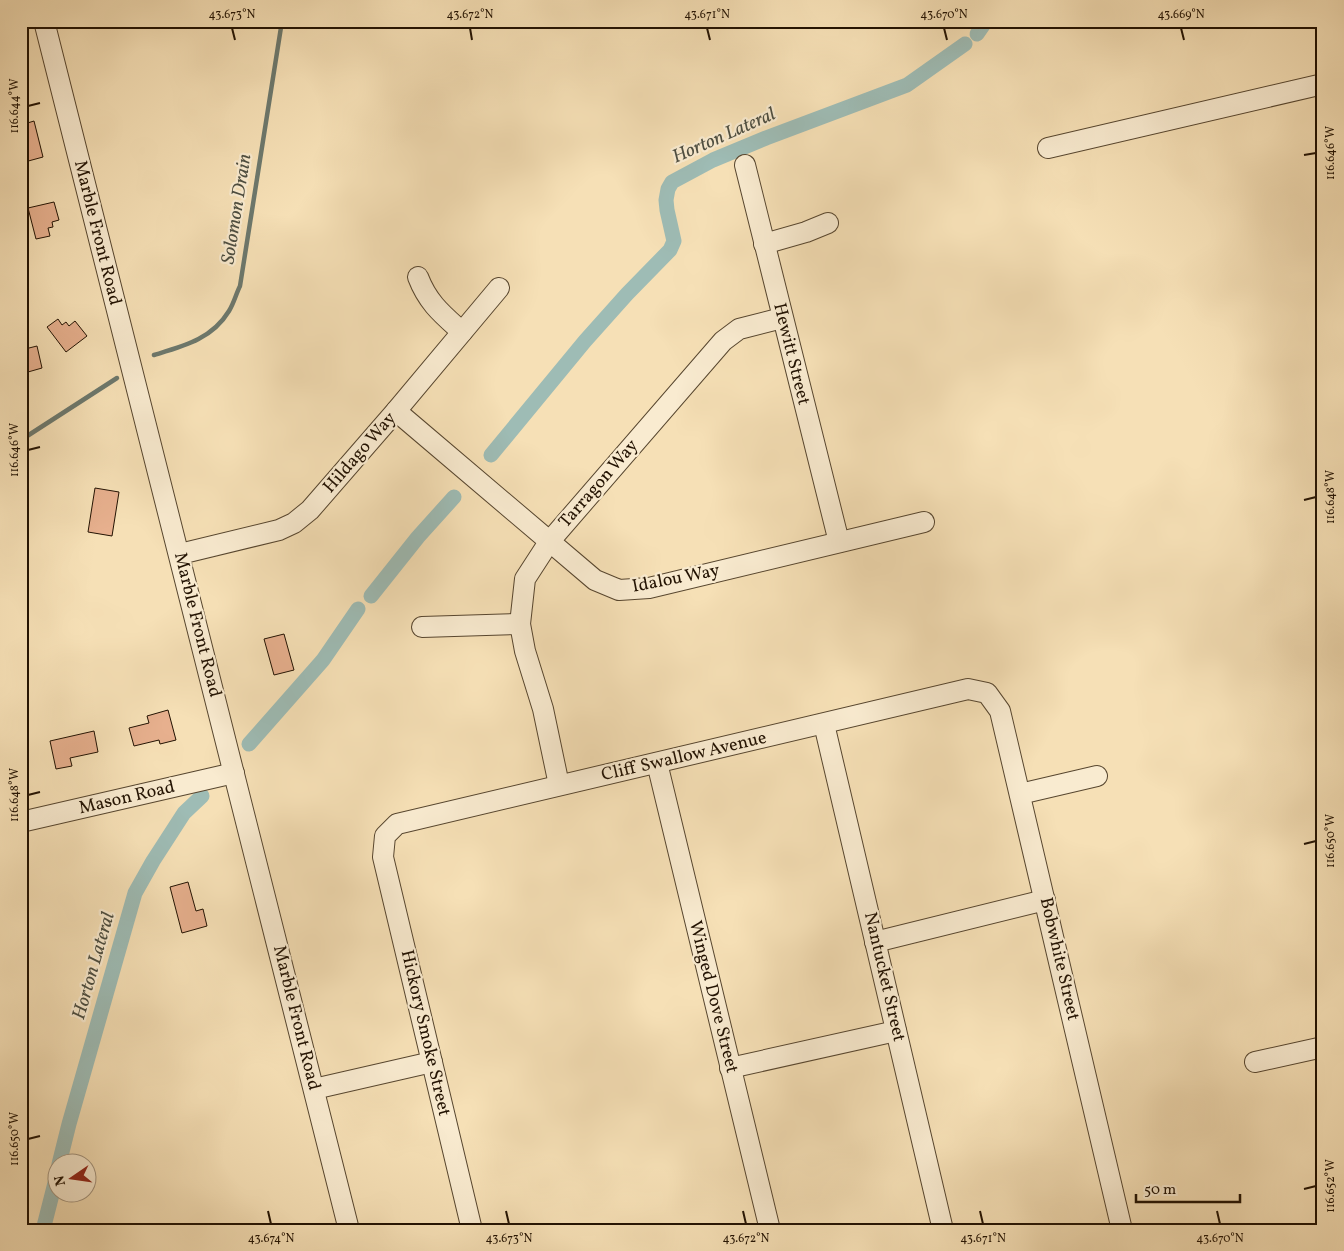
<svg xmlns="http://www.w3.org/2000/svg" width="1344" height="1251" font-family="Vollkorn,serif">
<rect width="100%" height="100%" fill="#f6e0b6"/>
<filter id="stains"><feTurbulence type="fractalNoise" baseFrequency=".004" numOctaves="4"/><feColorMatrix values="0 0 0 0 .2 0 0 0 0 .09 0 0 0 0 .02 0 0 0 .5 -.17"/></filter>
<radialGradient id="worn" r=".72"><stop offset=".6" stop-color="#630" stop-opacity="0"/><stop offset="1" stop-color="#630" stop-opacity=".3"/></radialGradient>
<g fill="none" stroke-linecap="round" stroke-linejoin="round">
<g stroke="#6c786d" stroke-width="4.5">
<path d="M 154,355 C 184,346 212,339 229,311 C 234,303 236,294 240,286 L 282,21"/>
<path d="M 21,440 L 117,378"/>
</g>
<g stroke="#9ebcb5" stroke-width="15">
<path d="M 977,34 L 986,21"/>
<path d="M 491,455 L 585,341 L 627,294 L 670,250 L 674,241 L 667,210 L 666,200 L 668,189 L 672,182 L 713,160 L 766,138 L 907,85 L 965,44"/>
<path d="M 371,596 L 418,537 L 454,497"/>
<path d="M 249,744 L 323,660 L 358,609"/>
<path d="M 59,1164 L 69,1124 L 135,893 L 153,861 L 184,813 L 202,796"/>
<path d="M 43,1230 L 58,1171"/>
</g>
</g>
<g fill="#e7b08e" stroke="#221202">
<path d="M 34,121 L 43,157 L 21,163 L 21,125 Z"/>
<path d="M 54,202 L 59,220 L 52,222 L 53,227 L 48,228 L 50,236 L 36,239 L 28,208 Z"/>
<path d="M 58,319 L 62,325 L 66,322 L 69,326 L 75,321 L 87,336 L 66,352 L 47,327 Z"/>
<path d="M 37,346 L 42,368 L 21,374 L 21,350 Z"/>
<path d="M 95,488 L 119,492 L 112,536 L 88,532 Z"/>
<path d="M 284,634 L 294,670 L 274,675 L 264,639 Z"/>
<path d="M 168,710 L 176,740 L 160,744 L 159,740 L 134,746 L 129,728 L 149,723 L 147,716 Z"/>
<path d="M 94,731 L 98,752 L 70,758 L 72,766 L 56,769 L 50,741 Z"/>
<path d="M 188,882 L 196,911 L 203,909 L 207,926 L 182,933 L 170,887 Z"/>
</g>
<g fill="none" stroke-linecap="round" stroke-linejoin="round">
<defs>
<g id="minor">
<path d="M 44,21 L 349,1230"/>
<path d="M 1048,148 L 1323,84"/>
<path d="M 745,165 L 839,542"/>
<path d="M 764,244 L 806,232 L 828,223"/>
<path d="M 418,277 C 428,303 442,314 462,332"/>
<path d="M 396,411 L 595,580 L 619,590 L 649,588 L 924,522"/>
<path d="M 180,554 L 279,530 L 294,523 L 310,510 L 396,411 L 499,288"/>
<path d="M 422,627 L 520,624"/>
<path d="M 824,724 L 943,1230"/>
<path d="M 657,763 L 770,1230"/>
<path d="M 559,785 L 543,709 L 525,651 L 520,624 L 525,579 L 549,542 L 723,341 L 739,329 L 782,318"/>
<path d="M 1020,794 L 1097,776"/>
<path d="M 21,822 L 234,773"/>
<path d="M 875,942 L 1045,900"/>
<path d="M 1255,1062 L 1323,1047"/>
<path d="M 730,1068 L 896,1031"/>
<path d="M 314,1089 L 432,1062"/>
<path d="M 472,1230 L 383,857 L 385,836 L 397,824 L 968,689 L 987,693 L 1000,711 L 1122,1230"/>
</g>
</defs>
<use href="#minor" stroke="#57462f" stroke-width="22"/>
<use href="#minor" stroke="#f9ebd0" stroke-width="20"/>
</g>
<path fill="none" stroke="#221202" stroke-width="2" d="M 232,28 L 235,40M 470,28 L 472,40M 707,28 L 710,40M 944,28 L 947,40M 1181,28 L 1184,40M 28,106 L 40,103M 1304,155 L 1316,153M 28,450 L 40,447M 1304,500 L 1316,497M 28,795 L 40,792M 1304,844 L 1316,841M 28,1139 L 40,1136M 1304,1189 L 1316,1186M 268,1211 L 271,1224M 506,1211 L 509,1224M 743,1211 L 746,1224M 980,1211 L 983,1224M 1217,1211 L 1220,1224"/>
<g text-anchor="middle" dominant-baseline="central" stroke-width="4.5" stroke-linejoin="round" paint-order="stroke">
<g font-size="18" fill="#221202" stroke="#f9ebd0">
<text transform="translate(97 233) rotate(76)">Marble Front Road</text>
<text transform="translate(791 354) rotate(76)">Hewitt Street</text>
<text transform="translate(360 453) rotate(-49)">Hildago Way</text>
<text transform="translate(599 484) rotate(-49)">Tarragon Way</text>
<text transform="translate(676 579) rotate(-11)">Idalou Way</text>
<text transform="translate(197 625) rotate(76)">Marble Front Road</text>
<text transform="translate(684 757) rotate(-13)">Cliff Swallow Avenue</text>
<text transform="translate(127 798) rotate(-13)">Mason Road</text>
<text transform="translate(1059 959) rotate(77)">Bobwhite Street</text>
<text transform="translate(884 977) rotate(77)">Nantucket Street</text>
<text transform="translate(713 997) rotate(76)">Winged Dove Street</text>
<text transform="translate(296 1018) rotate(76)">Marble Front Road</text>
<text transform="translate(425 1033) rotate(77)">Hickory Smoke Street</text>
</g>
<g font-size="19" font-style="italic" fill="#4d4e41" stroke="#f9ebd0">
<text transform="translate(724 136) rotate(-24)">Horton Lateral</text>
<text transform="translate(237 209) rotate(-81)">Solomon Drain</text>
<text transform="translate(94 966) rotate(-74)">Horton Lateral</text>
</g>
</g>
<rect width="1344" height="1251" fill="none" stroke="#f6e0b6" stroke-width="55"/>
<g transform="translate(72 1178) rotate(257)"><circle r="24" fill="#f9ebd0" stroke="#a3947e"/>
<path d="M0-4L9 19L0 12L-9 19Z" fill="#8f2418"/>
<text y="-8" font-size="14" font-weight="bold" text-anchor="middle" fill="#221202">N</text>
</g>
<path d="M1136 1194v8h104v-8" fill="none" stroke="#221202" stroke-width="2.5"/>
<text x="1144" y="1194" font-size="15" fill="#221202" stroke="#f9ebd0" stroke-width="4" paint-order="stroke">50 m</text>
<rect x="28" y="28" width="1288" height="1196" fill="none" stroke="#221202" stroke-width="2"/>
<g font-size="12" text-anchor="middle" fill="#221202">
<text x="232" y="18">43.673°N</text>
<text x="470" y="18">43.672°N</text>
<text x="707" y="18">43.671°N</text>
<text x="944" y="18">43.670°N</text>
<text x="1181" y="18">43.669°N</text>
<text transform="translate(14 106) rotate(-90)" y="4">116.644°W</text>
<text transform="translate(1330 153) rotate(-90)" y="4">116.646°W</text>
<text transform="translate(14 450) rotate(-90)" y="4">116.646°W</text>
<text transform="translate(1330 497) rotate(-90)" y="4">116.648°W</text>
<text transform="translate(14 795) rotate(-90)" y="4">116.648°W</text>
<text transform="translate(1330 841) rotate(-90)" y="4">116.650°W</text>
<text transform="translate(14 1139) rotate(-90)" y="4">116.650°W</text>
<text transform="translate(1330 1186) rotate(-90)" y="4">116.652°W</text>
<text x="271" y="1242">43.674°N</text>
<text x="509" y="1242">43.673°N</text>
<text x="746" y="1242">43.672°N</text>
<text x="983" y="1242">43.671°N</text>
<text x="1220" y="1242">43.670°N</text>
</g>
<rect width="100%" height="100%" filter="url(#stains)"/>
<rect width="100%" height="100%" fill="url(#worn)"/>
</svg>
